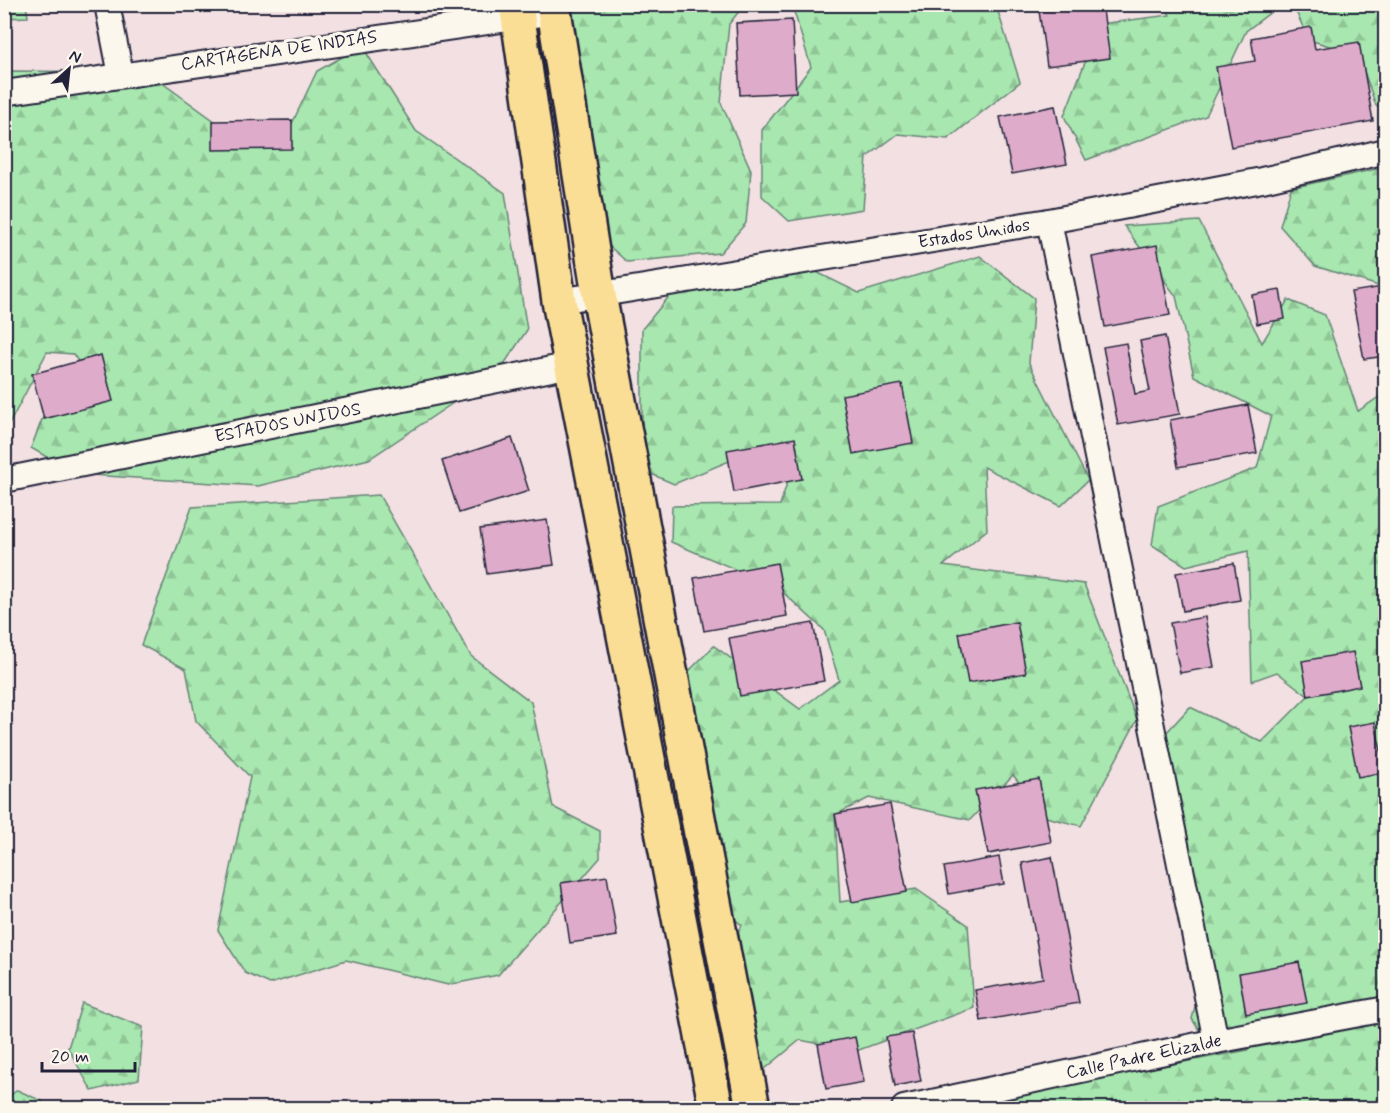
<svg xmlns="http://www.w3.org/2000/svg" width="1390" height="1113" font-family="Mynerve,sans-serif">
<defs>
<pattern id="forest-firs" width="22" height="20" patternUnits="userSpaceOnUse" patternTransform="scale(1.5)"><rect width="22" height="20" fill="#a8e7af"/><path d="M5 1l3.5 6h-7zM16 11l3.5 6h-7z" fill="#90c697"/></pattern>
</defs>
<rect width="100%" height="100%" fill="#f2e0e2"/>
<filter id="ink" filterUnits="userSpaceOnUse"><feTurbulence type="fractalNoise" baseFrequency=".0167" numOctaves="2"/><feDisplacementMap in="SourceGraphic" scale="12" xChannelSelector="R" yChannelSelector="G"/><feConvolveMatrix kernelMatrix="1 2 1 2 8 2 1 2 1" color-interpolation-filters="sRGB"/></filter>
<g filter="url(#ink)">
<g fill="url(#forest-firs)" stroke="#658475" stroke-width="1.5">
<path d="M 4,5 L 26,5 L 28,17 L 5,18 Z"/>
<path d="M 548,5 L 744,5 L 729,24 L 721,103 L 751,170 L 746,223 L 720,253 L 627,262 L 599,237 Z"/>
<path d="M 792,5 L 996,5 L 1020,82 L 948,139 L 898,134 L 867,157 L 863,209 L 789,221 L 762,196 L 762,130 L 811,67 Z"/>
<path d="M 1165,5 L 1280,5 L 1246,31 L 1206,116 L 1086,160 L 1064,116 L 1100,24 L 1170,15 Z"/>
<path d="M 1293,5 L 1385,5 L 1385,109 L 1376,106 L 1358,54 L 1309,40 Z"/>
<path d="M 362,46 L 416,131 L 505,193 L 527,330 L 498,373 L 369,459 L 258,486 L 76,474 L 31,448 L 48,404 L 100,393 L 73,354 L 47,352 L 5,432 L 5,71 L 147,72 L 230,132 L 287,134 L 317,71 Z"/>
<path d="M 1385,167 L 1385,288 L 1315,266 L 1280,226 L 1291,188 Z"/>
<path d="M 1199,221 L 1262,343 L 1288,300 L 1325,315 L 1358,411 L 1385,393 L 1385,1108 L 991,1108 L 997,1097 L 1248,1050 L 1214,1053 L 1192,1019 L 1204,968 L 1165,734 L 1190,707 L 1262,742 L 1308,696 L 1277,672 L 1252,681 L 1248,551 L 1186,566 L 1152,545 L 1158,506 L 1257,468 L 1271,416 L 1194,376 L 1176,296 L 1124,226 Z"/>
<path d="M 980,256 L 1034,298 L 1029,363 L 1088,480 L 1061,506 L 984,467 L 987,530 L 943,566 L 1084,584 L 1137,720 L 1081,826 L 1046,817 L 1013,775 L 970,820 L 869,798 L 835,815 L 840,902 L 916,889 L 968,925 L 974,1008 L 856,1051 L 800,1040 L 760,1073 L 718,974 L 742,925 L 708,899 L 668,692 L 714,646 L 800,709 L 839,680 L 824,630 L 777,587 L 671,542 L 672,506 L 780,505 L 788,480 L 746,454 L 674,484 L 642,470 L 642,329 L 677,287 L 798,263 L 859,293 Z"/>
<path d="M 379,495 L 471,656 L 531,702 L 553,807 L 600,831 L 600,858 L 498,975 L 448,985 L 346,960 L 270,984 L 245,973 L 218,930 L 250,777 L 196,721 L 186,669 L 141,645 L 192,507 Z"/>
<path d="M 82,1003 L 143,1027 L 139,1079 L 92,1091 L 68,1048 Z"/>
<path d="M 17,1090 L 42,1101 L 48,1108 L 5,1108 L 5,1100 Z"/>
</g>
<g fill="#deacca" stroke="#22223b" stroke-width="1.5">
<path d="M 1038,4 L 1102,4 L 1110,58 L 1047,66 Z"/>
<path d="M 792,20 L 796,92 L 740,95 L 736,23 Z"/>
<path d="M 1311,27 L 1315,49 L 1359,42 L 1373,121 L 1231,147 L 1216,67 L 1255,61 L 1251,38 Z"/>
<path d="M 1055,106 L 1067,164 L 1012,174 L 1000,117 Z"/>
<path d="M 292,120 L 292,149 L 213,150 L 213,121 Z"/>
<path d="M 1157,245 L 1170,315 L 1105,327 L 1092,257 Z"/>
<path d="M 1382,287 L 1386,304 L 1386,356 L 1364,359 L 1351,292 Z"/>
<path d="M 1280,290 L 1285,319 L 1257,324 L 1252,295 Z"/>
<path d="M 1165,336 L 1180,414 L 1118,425 L 1103,347 L 1126,343 L 1135,394 L 1150,391 L 1140,341 Z"/>
<path d="M 101,355 L 113,401 L 44,419 L 32,374 Z"/>
<path d="M 902,384 L 913,443 L 853,454 L 842,395 Z"/>
<path d="M 1248,405 L 1257,453 L 1178,467 L 1170,420 Z"/>
<path d="M 512,438 L 529,491 L 459,513 L 442,461 Z"/>
<path d="M 795,438 L 802,479 L 734,492 L 727,450 Z"/>
<path d="M 547,520 L 554,565 L 487,574 L 480,529 Z"/>
<path d="M 777,563 L 787,616 L 704,631 L 694,578 Z"/>
<path d="M 1234,563 L 1240,600 L 1183,611 L 1176,573 Z"/>
<path d="M 1205,617 L 1214,667 L 1180,673 L 1170,623 Z"/>
<path d="M 1017,622 L 1026,673 L 968,683 L 959,633 Z"/>
<path d="M 813,623 L 824,681 L 740,696 L 729,638 Z"/>
<path d="M 1353,652 L 1360,686 L 1308,696 L 1302,661 Z"/>
<path d="M 1375,722 L 1385,772 L 1358,777 L 1348,727 Z"/>
<path d="M 1039,779 L 1051,842 L 988,854 L 975,790 Z"/>
<path d="M 890,804 L 907,892 L 852,902 L 835,814 Z"/>
<path d="M 999,857 L 1004,884 L 949,894 L 944,867 Z"/>
<path d="M 1052,857 L 1079,1003 L 981,1021 L 975,990 L 1043,978 L 1022,863 Z"/>
<path d="M 607,876 L 617,936 L 570,943 L 561,883 Z"/>
<path d="M 1299,962 L 1307,1003 L 1246,1014 L 1239,973 Z"/>
<path d="M 912,1033 L 921,1081 L 895,1086 L 886,1037 Z"/>
<path d="M 855,1037 L 864,1082 L 826,1089 L 818,1044 Z"/>
</g>
<g fill="none" stroke-linecap="round" stroke-linejoin="round">
<defs>
<g id="street">
<path d="M 107,4 L 121,75"/>
<path d="M 4,93 L 555,12"/>
<path d="M 1049,221 L 1216,1041"/>
<path d="M 559,301 L 1049,221 L 1262,180 L 1386,151"/>
<path d="M 4,480 L 571,365"/>
<path d="M 904,1108 L 1216,1041 L 1386,1009"/>
</g>
<g id="primary">
<path d="M 516,4 L 559,301 L 716,1108"/>
<path d="M 553,4 L 599,295 L 753,1108"/>
</g>
</defs>
<use href="#street" stroke="#22223b" stroke-width="28"/>
<use href="#primary" stroke="#22223b" stroke-width="38"/>
<use href="#street" stroke="#fbf7ec" stroke-width="24"/>
<use href="#primary" stroke="#fbde96" stroke-width="33"/>
</g>
</g>
<g text-anchor="middle" dominant-baseline="central" stroke-width="6" stroke-linejoin="round" paint-order="stroke">
<g font-size="18" fill="#22223b" stroke="#fbf7ec">
<text transform="translate(279 51) rotate(-8)">CARTAGENA DE INDIAS</text>
<text transform="translate(974 234) rotate(-9)">Estados Unidos</text>
<text transform="translate(288 423) rotate(-11)">ESTADOS UNIDOS</text>
<text transform="translate(1144 1057) rotate(-12)">Calle Padre Elizalde</text>
</g>
</g>
<rect width="1390" height="1113" fill="none" stroke="#fbf7ec" stroke-width="24"/>
<rect x="12" y="12" width="1366" height="1089" fill="none" stroke="#22223b" stroke-width="2" filter="url(#ink)"/>
<g transform="translate(69 69) rotate(27)" stroke="#fbf7ec" stroke-width="4.5" paint-order="stroke">
<path d="M0-4.5L10 22L0 15L-10 22Z" fill="#22223b"/>
<text y="-9" font-size="16" font-weight="bold" text-anchor="middle" fill="#22223b">N</text>
</g>
<path d="M42 1062v9h93v-9" fill="none" stroke="#22223b" stroke-width="3"/>
<text x="51" y="1062" font-size="18" fill="#22223b" stroke="#fbf7ec" stroke-width="4.5" paint-order="stroke">20 m</text>
</svg>
